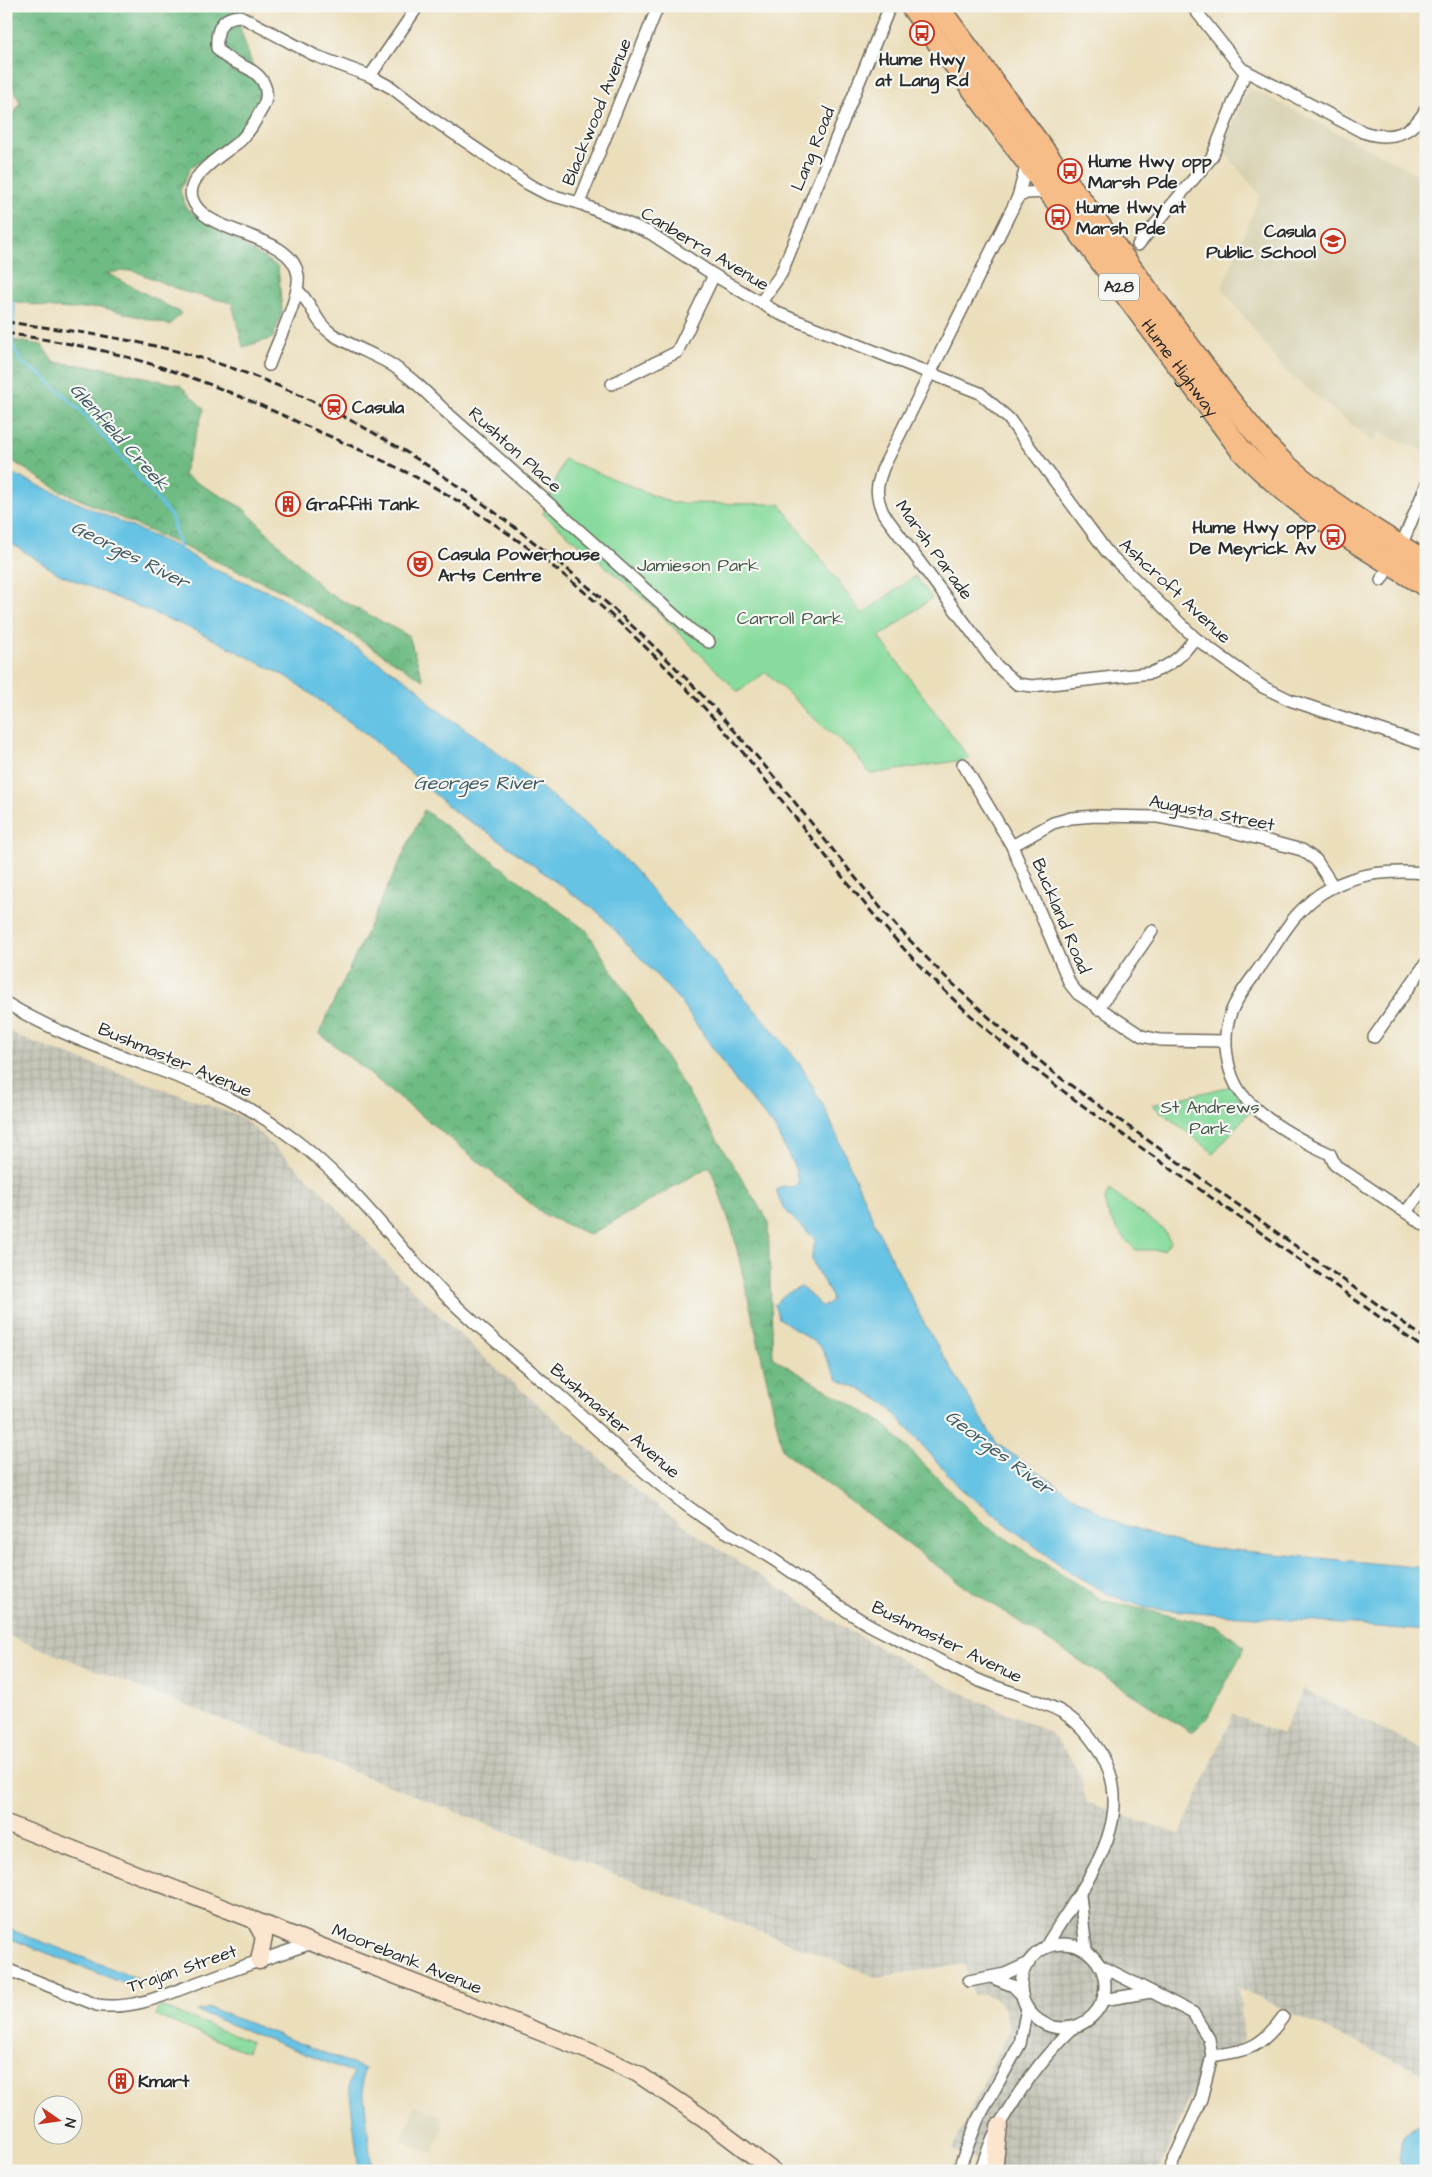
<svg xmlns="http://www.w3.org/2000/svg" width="1432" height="2177" font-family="'Architects Daughter',sans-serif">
<defs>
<pattern id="industrial-grid" width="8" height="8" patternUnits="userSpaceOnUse" patternTransform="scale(1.25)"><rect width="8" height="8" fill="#c5c5b8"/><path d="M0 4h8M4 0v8" fill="none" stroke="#a9a99e"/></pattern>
<pattern id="grass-tufts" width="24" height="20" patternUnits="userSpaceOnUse" patternTransform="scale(1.25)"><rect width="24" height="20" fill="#88db9d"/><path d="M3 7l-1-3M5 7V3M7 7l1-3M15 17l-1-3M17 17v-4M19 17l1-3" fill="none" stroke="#76bc87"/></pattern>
<pattern id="forest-crowns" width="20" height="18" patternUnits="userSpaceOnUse" patternTransform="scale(1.25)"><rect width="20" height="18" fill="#6ebb84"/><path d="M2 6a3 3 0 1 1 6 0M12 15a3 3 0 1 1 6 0" fill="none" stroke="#5b986c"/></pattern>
</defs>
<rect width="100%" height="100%" fill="#f6f6f2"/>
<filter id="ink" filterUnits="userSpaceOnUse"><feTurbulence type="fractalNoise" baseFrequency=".02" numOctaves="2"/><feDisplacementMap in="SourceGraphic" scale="10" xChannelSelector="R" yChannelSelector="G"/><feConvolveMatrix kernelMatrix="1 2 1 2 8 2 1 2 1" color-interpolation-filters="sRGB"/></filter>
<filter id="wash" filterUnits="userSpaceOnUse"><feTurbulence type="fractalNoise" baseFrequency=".0096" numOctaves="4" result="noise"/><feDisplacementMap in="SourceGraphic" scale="20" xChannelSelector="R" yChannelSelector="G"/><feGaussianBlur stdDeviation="1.12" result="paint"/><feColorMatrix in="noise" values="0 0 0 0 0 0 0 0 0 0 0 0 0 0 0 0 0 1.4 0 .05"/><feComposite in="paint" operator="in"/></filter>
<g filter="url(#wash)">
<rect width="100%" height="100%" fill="#ebdebb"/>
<g fill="#d7d1b1">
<path d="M 1248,87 L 1426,178 L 1424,451 L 1379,432 L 1375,443 L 1285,371 L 1222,288 L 1260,195 L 1222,150 Z"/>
<path d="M 415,2105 L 440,2115 L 443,2128 L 432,2153 L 402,2141 Z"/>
</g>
<path fill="url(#industrial-grid)" d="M 6,1028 L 17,1036 L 51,1049 L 242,1117 L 318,1187 L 396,1274 L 483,1357 L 641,1494 L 712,1545 L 829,1619 L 951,1688 L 1049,1732 L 1067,1753 L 1081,1776 L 1086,1802 L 1180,1835 L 1233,1714 L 1282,1735 L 1303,1689 L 1426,1751 L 1426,2075 L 1239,1989 L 1244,2041 L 1203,2068 L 1158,2171 L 1006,2171 L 952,2150 L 1009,2029 L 1005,2009 L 995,1998 L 984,1994 L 973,1995 L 964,1964 L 876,1977 L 6,1635 Z"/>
<path fill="url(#grass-tufts)" stroke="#5a8364" d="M 160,2006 L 251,2042 L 247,2052 L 156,2016 Z"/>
<g fill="url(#forest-crowns)" stroke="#4c7358">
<path d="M 6,6 L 233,6 L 261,92 L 247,122 L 213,153 L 190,168 L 180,191 L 187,209 L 278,267 L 282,311 L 273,338 L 243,347 L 232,303 L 185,292 L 132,270 L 107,273 L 181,313 L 170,325 L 101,307 L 72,309 L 54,308 L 6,300 L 6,129 L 20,102 L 6,73 Z"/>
<path d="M 6,339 L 42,345 L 53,362 L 104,368 L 180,385 L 204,409 L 183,475 L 243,508 L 326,592 L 409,636 L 423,680 L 286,593 L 57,489 L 6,457 Z"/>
<path d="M 424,810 L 587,931 L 768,1221 L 773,1358 L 883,1423 L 983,1524 L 1102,1600 L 1216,1626 L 1245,1647 L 1207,1718 L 1192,1733 L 964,1586 L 783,1451 L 733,1232 L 710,1166 L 590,1235 L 545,1215 L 319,1033 Z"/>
</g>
<g fill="#88db9d" stroke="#5a8364">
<path d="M 564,459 L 672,503 L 780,504 L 862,614 L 915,576 L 932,598 L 879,637 L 970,759 L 870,774 L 853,751 L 818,722 L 766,672 L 738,692 L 649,603 L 543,514 Z"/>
<path d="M 1231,1086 L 1249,1112 L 1214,1153 L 1152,1105 Z"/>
<path d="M 1109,1190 L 1163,1229 L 1171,1242 L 1164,1250 L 1136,1250 C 1125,1240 1104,1216 1105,1200 C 1105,1197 1108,1193 1109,1190 Z"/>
</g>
<g fill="#66c3e4" stroke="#487788">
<path d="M 6,471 L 175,546 L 218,571 L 279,596 L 419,689 L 432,706 L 477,737 L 527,776 L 596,833 L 630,865 L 775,1033 L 802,1067 L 826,1111 L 879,1233 L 924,1323 L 996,1443 L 1068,1493 L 1115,1522 L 1189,1546 L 1426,1568 L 1426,1631 L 1146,1608 L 1108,1594 L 1063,1568 L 961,1489 L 886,1404 L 865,1391 L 838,1380 L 820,1346 L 779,1318 L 774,1305 L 784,1295 L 801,1287 L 823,1307 L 832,1300 C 828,1284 816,1274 812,1259 C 811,1253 815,1246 815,1239 C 802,1226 777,1208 777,1189 L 783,1186 L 792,1188 L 798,1185 L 796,1170 L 774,1127 L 737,1083 L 680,1001 L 599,913 L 489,833 L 456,813 L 369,736 L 289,678 L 197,631 L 59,574 L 6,540 Z"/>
<path d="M 6,1928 L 142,1980 L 128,1985 L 6,1937 Z"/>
<path d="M 210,2008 L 365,2069 L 362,2077 L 372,2171 L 359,2171 L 349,2085 L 353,2073 L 197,2011 Z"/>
<path d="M 1422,2123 L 1426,2127 L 1426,2171 L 1404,2171 L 1399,2163 L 1402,2136 Z"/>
</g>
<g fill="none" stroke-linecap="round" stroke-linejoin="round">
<path stroke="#66c3e4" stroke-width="3" d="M 6,292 L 14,306 L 12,344 L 22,363 L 43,376 L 81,411 L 125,461 L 171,516 L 181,552"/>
</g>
</g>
<g filter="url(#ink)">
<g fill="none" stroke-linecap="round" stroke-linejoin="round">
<defs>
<g id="street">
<path d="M 1192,6 L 1242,69 L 1363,132 C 1390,141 1412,135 1426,109"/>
<path d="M 370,76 L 418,6"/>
<path d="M 1027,163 L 1018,197 L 883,468 C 876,487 875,494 883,513 L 997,666 L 1017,684 L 1032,686 L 1151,673 C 1173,664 1181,657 1195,638"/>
<path d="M 1018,197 L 1026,193 L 1048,192"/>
<path d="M 579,203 L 658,6"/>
<path d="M 1138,245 L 1212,157 L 1246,71"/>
<path d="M 297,290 C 312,302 315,323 332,334 C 349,345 369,352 387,362 C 409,375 427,393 445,411 L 691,630 L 709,642"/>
<path d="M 761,302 L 781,274 L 890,6"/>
<path d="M 269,365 C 276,344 301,296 298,275 C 291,231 204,237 192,198 C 185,175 226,153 241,140 C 249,132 255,122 260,112 C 266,103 269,94 264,84 C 256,65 228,65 217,48 C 216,31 220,17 240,16 L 316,56 L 370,76 L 392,88 L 431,118 L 528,184 L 547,194 L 579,203 L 650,233 L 714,275 L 780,314 L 980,393 L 1009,419 L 1107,552 L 1195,638 L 1263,687 L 1290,700 L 1426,745"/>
<path d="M 612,384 L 677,352 L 714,275"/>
<path d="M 1381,580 L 1401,546 L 1426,486"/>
<path d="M 963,764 L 1012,846 L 1070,984 L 1078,994 L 1142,1036 L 1160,1040 L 1226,1041"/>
<path d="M 1012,846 L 1053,823 L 1071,818 L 1095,816 L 1158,817 L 1222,829 L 1302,850 L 1316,860 L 1333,886"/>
<path d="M 1426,873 C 1391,870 1358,872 1327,890 C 1315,896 1304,907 1295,917 C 1285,929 1276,944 1267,957 C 1254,977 1233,999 1228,1022 C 1223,1040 1227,1068 1236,1085 C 1252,1115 1300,1140 1330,1154 L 1335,1165 L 1426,1226"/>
<path d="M 6,1003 C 71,1043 146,1062 215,1092 C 244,1104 271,1122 295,1140 C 354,1184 397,1247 448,1298 C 483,1332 523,1364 560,1396 C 607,1438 652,1482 704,1518 C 727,1534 754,1546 777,1562 C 806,1581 832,1603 861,1620 C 879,1631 898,1639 917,1649 C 936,1658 954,1669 973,1678 C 1000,1690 1035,1698 1060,1711 C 1078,1721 1093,1740 1103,1757 C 1140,1825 1077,1892 1045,1948"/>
<path d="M 1098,1009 L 1152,931"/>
<path d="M 1374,1037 L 1426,963"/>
<path d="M 1406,1212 L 1426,1185"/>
<path d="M 1080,1895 L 1086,1950"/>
<circle cx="1063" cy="1986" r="42"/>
<path d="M 1099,1965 L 1193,2013 L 1209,2039 L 1212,2056"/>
<path d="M 6,1969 L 97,2005 C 135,2011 171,1992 205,1980 C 241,1967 276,1955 312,1943"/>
<path d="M 991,1977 L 1013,1986 L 1022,1995"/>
<path d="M 969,1981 L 1005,1974 L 1029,1963"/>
<path d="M 1103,2000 L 1151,1992"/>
<path d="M 958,2171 L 978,2119 L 1020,2044 L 1027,2008"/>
<path d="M 980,2171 C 986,2156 991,2139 999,2125 C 1020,2089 1044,2055 1074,2027"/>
<path d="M 1169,2171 L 1201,2099 L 1212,2056 C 1248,2050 1260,2049 1283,2017"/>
</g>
<g id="secondary">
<path d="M 6,1823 L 591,2052 L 638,2074 L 702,2117 L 773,2171"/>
<path d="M 255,1921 L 264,1937 L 259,1961"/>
<path d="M 994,2171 L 999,2126"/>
</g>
<g id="highway">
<path id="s1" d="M 911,6 L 1241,450 C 1294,506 1360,546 1426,586"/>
<path d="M 937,6 L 1223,392 C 1244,418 1263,445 1288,467 C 1330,504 1379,533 1426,562"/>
</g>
</defs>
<use href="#street" stroke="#6e6a5d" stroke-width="14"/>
<use href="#secondary" stroke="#6e6a5d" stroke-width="19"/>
<use href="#highway" stroke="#6e6a5d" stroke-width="24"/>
<use href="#street" stroke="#fff" stroke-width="11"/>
<use href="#secondary" stroke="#fce5cf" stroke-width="16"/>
<use href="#highway" stroke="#f7bd88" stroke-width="21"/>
<g stroke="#2b2b2b" stroke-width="3" stroke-dasharray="8 4" stroke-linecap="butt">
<path d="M 6,322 C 72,331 140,339 204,359 C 325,396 432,462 531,540 C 609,601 681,668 745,743 C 800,805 848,873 904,934 C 953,987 1006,1034 1062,1079 L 1426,1339"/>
<path d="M 6,333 C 41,339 77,344 112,353 C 179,370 242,396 304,425 C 345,443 386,461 425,482 C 523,536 608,606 684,686 C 777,783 849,899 946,992 C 1014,1059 1093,1113 1171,1169 C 1256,1229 1341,1290 1426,1350"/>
</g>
</g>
</g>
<defs>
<symbol id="bus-ring" viewBox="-11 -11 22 22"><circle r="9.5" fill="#f6f6f2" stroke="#c8321e" stroke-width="1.5"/><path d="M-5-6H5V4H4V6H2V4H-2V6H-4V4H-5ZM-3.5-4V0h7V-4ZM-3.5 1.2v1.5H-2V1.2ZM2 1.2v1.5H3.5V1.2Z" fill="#c8321e"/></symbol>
<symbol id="school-ring" viewBox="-11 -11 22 22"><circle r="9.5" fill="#f6f6f2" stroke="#c8321e" stroke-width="1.5"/><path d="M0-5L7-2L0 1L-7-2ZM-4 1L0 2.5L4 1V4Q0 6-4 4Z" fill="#c8321e"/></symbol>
<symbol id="station-ring" viewBox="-11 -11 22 22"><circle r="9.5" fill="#f6f6f2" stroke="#c8321e" stroke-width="1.5"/><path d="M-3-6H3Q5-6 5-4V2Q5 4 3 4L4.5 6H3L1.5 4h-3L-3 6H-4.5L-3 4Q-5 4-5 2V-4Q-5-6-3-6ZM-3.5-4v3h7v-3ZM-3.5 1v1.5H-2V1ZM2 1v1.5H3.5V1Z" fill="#c8321e"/></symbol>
<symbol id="building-ring" viewBox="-11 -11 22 22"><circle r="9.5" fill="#f6f6f2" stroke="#c8321e" stroke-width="1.5"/><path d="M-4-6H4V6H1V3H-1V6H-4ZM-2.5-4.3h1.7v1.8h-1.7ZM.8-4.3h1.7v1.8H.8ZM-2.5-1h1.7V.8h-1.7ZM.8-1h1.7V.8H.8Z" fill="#c8321e"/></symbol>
<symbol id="theatre-ring" viewBox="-11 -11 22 22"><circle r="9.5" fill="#f6f6f2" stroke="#c8321e" stroke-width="1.5"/><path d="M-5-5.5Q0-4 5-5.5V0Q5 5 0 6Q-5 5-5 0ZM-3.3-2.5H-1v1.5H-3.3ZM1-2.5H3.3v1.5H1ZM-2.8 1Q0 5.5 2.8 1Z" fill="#c8321e"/></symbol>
</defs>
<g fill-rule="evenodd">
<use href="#bus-ring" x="908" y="19" width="28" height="28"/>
<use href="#bus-ring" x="1056" y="157" width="28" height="28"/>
<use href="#bus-ring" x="1044" y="203" width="28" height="28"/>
<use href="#school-ring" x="1319" y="227" width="28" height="28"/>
<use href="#station-ring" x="320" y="393" width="28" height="28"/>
<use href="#building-ring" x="274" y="490" width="28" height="28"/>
<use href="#bus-ring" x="1319" y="523" width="28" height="28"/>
<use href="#theatre-ring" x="406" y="550" width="28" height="28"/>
<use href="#building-ring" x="107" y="2067" width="28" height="28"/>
</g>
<g text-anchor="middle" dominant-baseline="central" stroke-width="4.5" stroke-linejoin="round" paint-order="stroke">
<rect fill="#f6f6f2" stroke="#686867" stroke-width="1" x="1099" y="273.5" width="40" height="27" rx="4"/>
<g font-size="16" font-weight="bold" fill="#2b2b2b">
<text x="1119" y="287">A28</text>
</g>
<g font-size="18" font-weight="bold" fill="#2b2b2b" stroke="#f6f6f2" text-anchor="start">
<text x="922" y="59" text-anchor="middle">Hume Hwy<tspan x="922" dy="21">at Lang Rd</tspan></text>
<text x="1088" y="161">Hume Hwy opp<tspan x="1088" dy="21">Marsh Pde</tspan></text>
<text x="1076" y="207">Hume Hwy at<tspan x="1076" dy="21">Marsh Pde</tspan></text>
<text x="1316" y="231" text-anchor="end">Casula<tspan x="1316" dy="21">Public School</tspan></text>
<text x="352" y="407">Casula</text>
<text x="306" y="504">Graffiti Tank</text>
<text x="1316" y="527" text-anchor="end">Hume Hwy opp<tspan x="1316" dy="21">De Meyrick Av</tspan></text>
<text x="438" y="554">Casula Powerhouse<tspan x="438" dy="21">Arts Centre</tspan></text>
<text x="138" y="2081">Kmart</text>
</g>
<g font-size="18" fill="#2b2b2b" stroke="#f6f6f2">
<text transform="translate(597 112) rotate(-68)">Blackwood Avenue</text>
<text transform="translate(813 149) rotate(-68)">Lang Road</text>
<text transform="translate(705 249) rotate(31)">Canberra Avenue</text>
<text stroke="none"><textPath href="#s1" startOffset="451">Hume Highway</textPath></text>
<text transform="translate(515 450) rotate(42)">Rushton Place</text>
<text transform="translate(934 550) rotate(54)">Marsh Parade</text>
<text transform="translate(1175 591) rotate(43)">Ashcroft Avenue</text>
<text transform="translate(1212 813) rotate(11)">Augusta Street</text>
<text transform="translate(1061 916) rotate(67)">Buckland Road</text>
<text transform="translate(175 1060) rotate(23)">Bushmaster Avenue</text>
<text transform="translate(615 1421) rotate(41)">Bushmaster Avenue</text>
<text transform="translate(947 1642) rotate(26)">Bushmaster Avenue</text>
<text transform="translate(407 1959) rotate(22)">Moorebank Avenue</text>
<text transform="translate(182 1969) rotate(-19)">Trajan Street</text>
</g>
<g font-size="18" fill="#425748" stroke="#f6f6f2">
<text x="698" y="565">Jamieson Park</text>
<text x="790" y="618">Carroll Park</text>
<text x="1210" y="1107">St Andrews<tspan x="1210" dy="21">Park</tspan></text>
</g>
<g font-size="19" font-style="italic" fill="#3d5962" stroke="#f6f6f2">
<text transform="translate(119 437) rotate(48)">Glenfield Creek</text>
<text transform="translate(130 555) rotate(27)">Georges River</text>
<text x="478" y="783">Georges River</text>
<text transform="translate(999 1453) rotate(37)">Georges River</text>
</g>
</g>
<rect width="1432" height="2177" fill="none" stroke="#f6f6f2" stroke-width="25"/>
<g transform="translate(58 2120) rotate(103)"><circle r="24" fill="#f6f6f2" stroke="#a5a5a2"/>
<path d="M0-4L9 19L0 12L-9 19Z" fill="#c8321e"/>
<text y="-8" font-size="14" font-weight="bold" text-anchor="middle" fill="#2b2b2b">N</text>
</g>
</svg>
